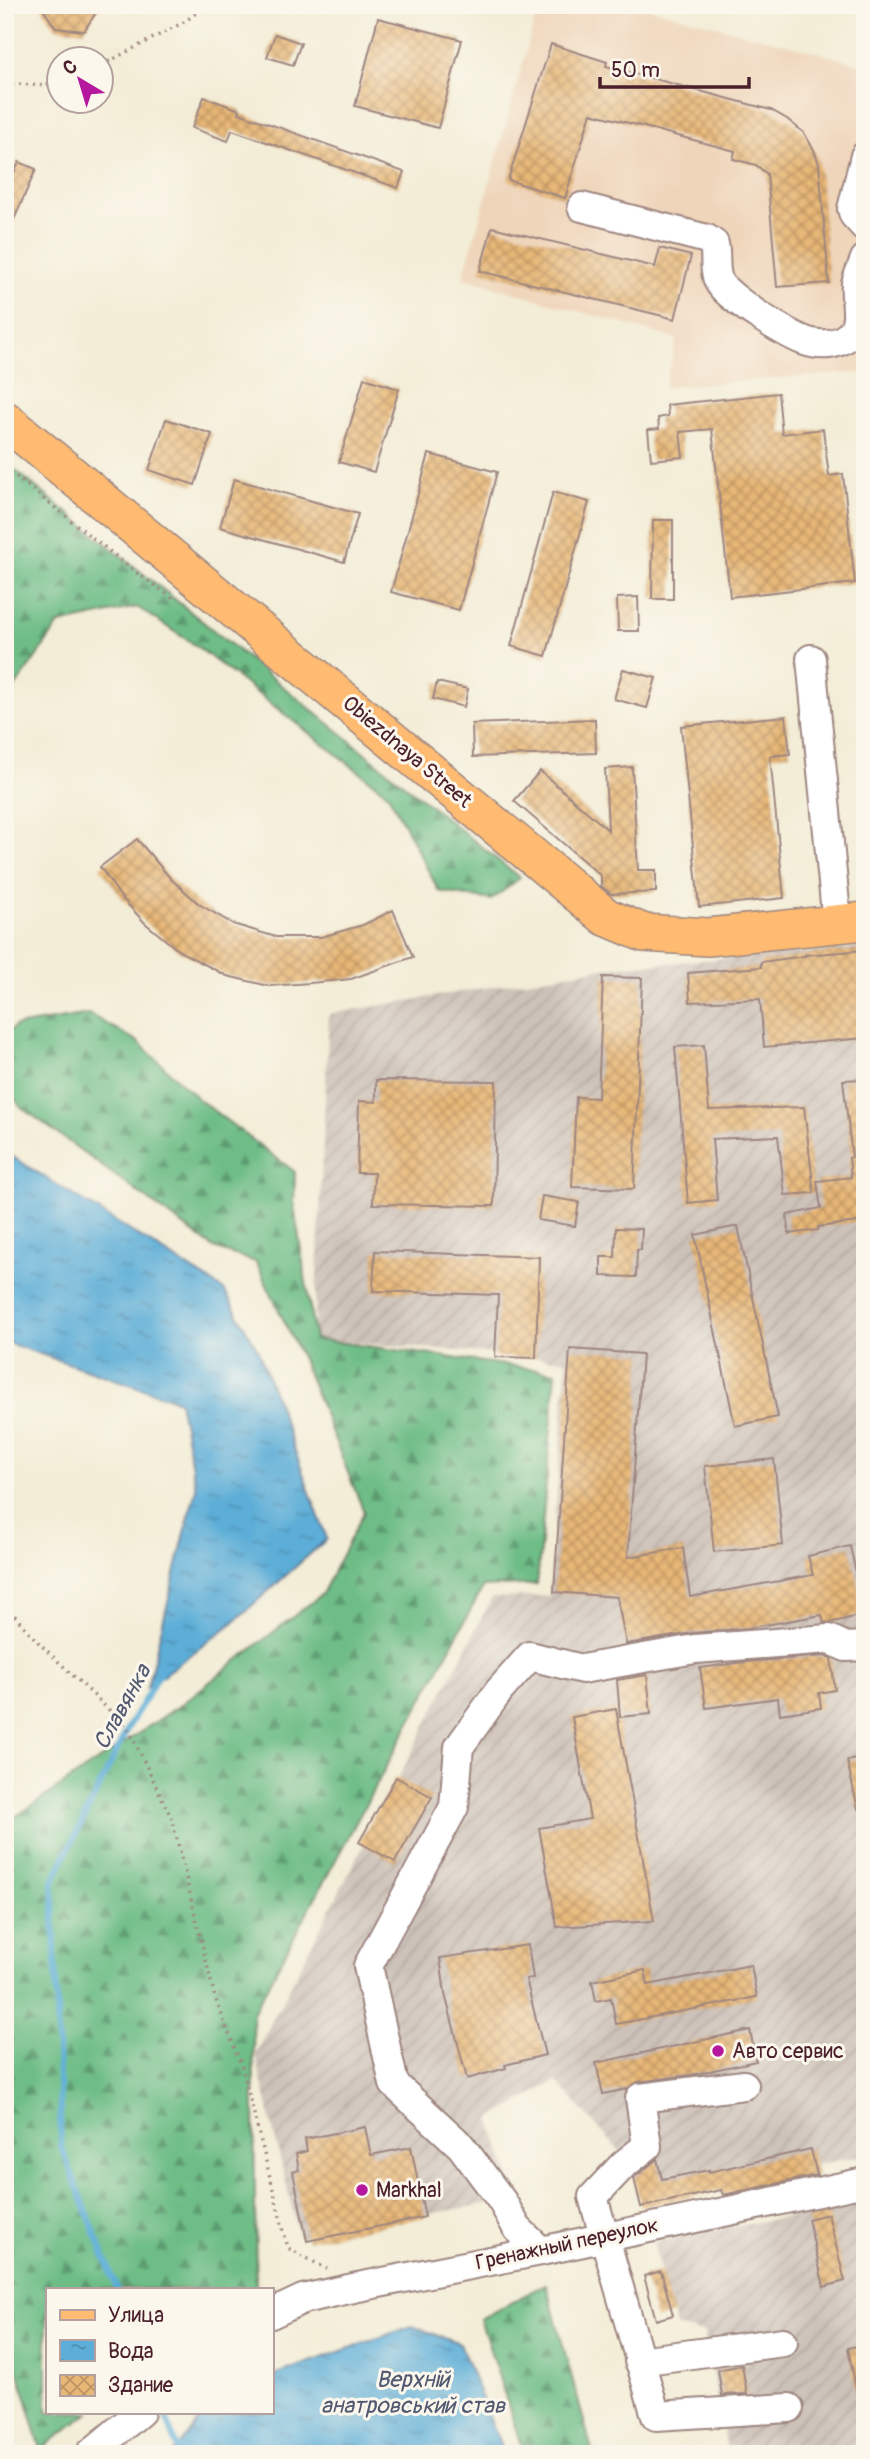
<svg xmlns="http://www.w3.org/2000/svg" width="870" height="2459" font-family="Pangolin,sans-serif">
<defs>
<pattern id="industrial-furrows" width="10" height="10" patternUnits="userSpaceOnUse" patternTransform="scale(1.75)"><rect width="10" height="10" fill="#cdc2b9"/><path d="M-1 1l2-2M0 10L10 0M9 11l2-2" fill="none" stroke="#b2a69f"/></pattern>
<pattern id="forest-firs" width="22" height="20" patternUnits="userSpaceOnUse" patternTransform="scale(1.75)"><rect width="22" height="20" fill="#6ebd87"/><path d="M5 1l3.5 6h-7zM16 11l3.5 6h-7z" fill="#5c996f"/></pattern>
<pattern id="water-ripples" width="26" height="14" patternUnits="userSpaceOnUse" patternTransform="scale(1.75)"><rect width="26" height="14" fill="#5cadd7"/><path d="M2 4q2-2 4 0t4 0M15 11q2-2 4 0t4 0" fill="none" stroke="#4e8caf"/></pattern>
<pattern id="building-cross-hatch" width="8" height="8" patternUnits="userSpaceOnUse" patternTransform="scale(1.75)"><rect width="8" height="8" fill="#e7b777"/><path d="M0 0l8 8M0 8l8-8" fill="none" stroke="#bd9462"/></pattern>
</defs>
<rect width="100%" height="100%" fill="#fbf7ec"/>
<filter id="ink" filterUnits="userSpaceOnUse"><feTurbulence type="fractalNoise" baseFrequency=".0143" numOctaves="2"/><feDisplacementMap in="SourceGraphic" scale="14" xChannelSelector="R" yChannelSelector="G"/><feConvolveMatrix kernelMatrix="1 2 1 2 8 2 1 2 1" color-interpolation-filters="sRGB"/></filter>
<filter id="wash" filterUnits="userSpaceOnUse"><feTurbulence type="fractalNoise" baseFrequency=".00686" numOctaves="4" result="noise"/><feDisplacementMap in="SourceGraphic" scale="28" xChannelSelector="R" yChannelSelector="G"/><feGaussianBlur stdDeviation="1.57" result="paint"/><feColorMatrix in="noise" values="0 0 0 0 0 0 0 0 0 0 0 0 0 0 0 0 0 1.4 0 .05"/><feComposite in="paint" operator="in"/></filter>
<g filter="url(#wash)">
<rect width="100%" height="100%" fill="#f3edd7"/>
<path fill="#efd6bb" d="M 539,5 L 637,5 L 865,65 L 865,372 L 664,387 L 677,339 L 463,278 Z"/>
<g fill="url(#industrial-furrows)">
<path d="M 865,947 L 865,2155 L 660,2196 L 556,2081 L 490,2119 L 515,2192 L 502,2201 L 299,2237 L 255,2054 L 492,1598 L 549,1596 L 567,1360 L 314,1339 L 329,1014 L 603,968 Z"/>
<path d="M 865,2202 L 865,2454 L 728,2454 L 704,2333 L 676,2327 L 653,2242 Z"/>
</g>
<g fill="url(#forest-firs)" stroke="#5c6e59" stroke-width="2">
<path d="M 5,462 L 520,878 L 491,900 L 439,891 L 388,794 L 195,645 L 137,607 L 59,624 L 5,702 Z"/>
<path d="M 89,1014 L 137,1041 L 197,1098 L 295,1172 L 294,1206 L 315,1339 L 556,1372 L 537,1584 L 483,1587 L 253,2013 L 256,2287 L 252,2289 L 47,2289 L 47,2412 L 90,2412 L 41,2449 L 5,2326 L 5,1824 L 183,1703 L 322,1594 L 364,1512 L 302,1359 L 256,1262 L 214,1248 L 20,1106 L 5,1085 L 5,1034 L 16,1026 Z"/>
<path d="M 546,2284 L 593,2454 L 524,2454 L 480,2319 Z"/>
</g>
<g fill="url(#water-ripples)" stroke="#536681" stroke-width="2">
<path d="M 5,1152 L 224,1290 L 258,1350 L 327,1539 L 229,1626 L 147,1687 L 196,1488 L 179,1401 L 5,1342 Z"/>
<path d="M 412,2326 L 460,2344 L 504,2454 L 172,2454 L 207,2412 L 271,2412 L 271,2376 Z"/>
</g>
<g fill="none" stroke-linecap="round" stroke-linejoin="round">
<g stroke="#5cadd7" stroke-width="6">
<path d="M 117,2289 L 61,2146 L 53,1881 L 128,1728 L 160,1673"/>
<path d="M 164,2412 L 180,2454"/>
</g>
</g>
<g id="blocks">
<g fill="url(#building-cross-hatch)">
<path d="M 40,5 L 101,5 L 84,31 L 56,28 Z"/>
<path d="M 378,18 L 462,40 L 438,128 L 355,106 Z"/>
<path d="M 275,34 L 301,43 L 293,65 L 267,57 Z"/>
<path d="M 551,44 L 607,62 L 606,66 L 771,110 L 787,119 L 804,133 L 814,150 L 819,164 L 829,283 L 777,287 L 767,174 L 756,165 L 733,159 L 735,151 L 591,113 L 565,198 L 508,180 Z"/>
<path d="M 204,97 L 240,110 L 239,113 L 404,172 L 398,188 L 232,130 L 228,141 L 192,128 Z"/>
<path d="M 19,162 L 36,169 L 5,240 L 5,193 Z"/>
<path d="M 492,227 L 655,267 L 660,248 L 691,256 L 675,319 L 480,271 Z"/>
<path d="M 364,378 L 399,389 L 374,472 L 339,462 Z"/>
<path d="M 778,393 L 782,434 L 823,429 L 829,476 L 843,474 L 855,583 L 730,597 L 712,429 L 680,432 L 683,457 L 651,460 L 648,430 L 659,429 L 658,418 L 668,416 L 667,405 Z"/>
<path d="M 166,419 L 212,434 L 195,485 L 149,470 Z"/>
<path d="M 429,454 L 497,472 L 459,610 L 391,592 Z"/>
<path d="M 234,479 L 358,514 L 344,562 L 220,527 Z"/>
<path d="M 553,492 L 589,502 L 546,656 L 511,646 Z"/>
<path d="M 653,520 L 673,520 L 673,599 L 652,599 Z"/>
<path d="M 638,597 L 639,631 L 618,631 L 617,598 Z"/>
<path d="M 623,669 L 656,678 L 647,708 L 614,699 Z"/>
<path d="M 437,682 L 468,689 L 464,707 L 433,699 Z"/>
<path d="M 786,716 L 790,754 L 770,756 L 784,898 L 699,907 L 681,726 Z"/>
<path d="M 595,719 L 596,753 L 473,757 L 472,724 Z"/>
<path d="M 632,767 L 638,870 L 656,870 L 656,892 L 611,894 L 601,886 L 601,876 L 514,801 L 540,771 L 608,830 L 605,769 Z"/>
<path d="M 137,839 L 171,879 L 199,904 L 233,924 L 276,937 L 321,937 L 363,925 L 393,910 L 413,957 L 351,979 L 310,983 L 269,986 L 227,976 L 179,951 L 145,923 L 121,897 L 100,867 Z"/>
<path d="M 865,950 L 865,1038 L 764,1047 L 760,999 L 690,1002 L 688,973 L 761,967 L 761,962 L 805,956 L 805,955 Z"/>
<path d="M 603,977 L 642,978 L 634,1189 L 572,1187 L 576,1097 L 598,1098 Z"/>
<path d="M 704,1045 L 709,1110 L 804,1107 L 814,1193 L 785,1195 L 778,1136 L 712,1139 L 717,1200 L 688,1203 L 675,1047 Z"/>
<path d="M 865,1079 L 865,1221 L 818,1227 L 818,1230 L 789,1234 L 787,1215 L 821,1208 L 817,1181 L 851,1177 L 849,1158 L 852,1157 L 843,1080 Z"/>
<path d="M 376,1080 L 496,1081 L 494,1206 L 373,1204 L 374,1173 L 357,1173 L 359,1101 L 376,1102 Z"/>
<path d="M 542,1196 L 579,1202 L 575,1226 L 538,1220 Z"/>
<path d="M 738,1226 L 778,1417 L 735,1426 L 695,1235 Z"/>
<path d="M 616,1228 L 642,1229 L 641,1250 L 637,1250 L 636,1277 L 601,1276 L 601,1257 L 615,1257 Z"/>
<path d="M 375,1251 L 539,1257 L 536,1358 L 495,1357 L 498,1295 L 373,1291 Z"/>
<path d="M 570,1349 L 642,1354 L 628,1557 L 683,1548 L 690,1597 L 813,1575 L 808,1556 L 850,1546 L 865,1614 L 830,1623 L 824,1623 L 822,1615 L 748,1628 L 692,1633 L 626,1644 L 617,1597 L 554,1592 Z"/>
<path d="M 774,1459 L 783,1545 L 714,1552 L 705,1466 Z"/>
<path d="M 826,1656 L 831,1658 L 835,1690 L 819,1693 L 821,1708 L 780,1714 L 778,1698 L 706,1708 L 700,1668 L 744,1662 Z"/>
<path d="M 647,1675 L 651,1714 L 620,1717 L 617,1680 Z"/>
<path d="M 616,1709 L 654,1921 L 557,1927 L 539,1828 L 590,1819 L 572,1717 Z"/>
<path d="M 865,1757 L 865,1808 L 858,1809 L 847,1761 Z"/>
<path d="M 396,1777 L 432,1797 L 395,1862 L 359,1842 Z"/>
<path d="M 528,1945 L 533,1978 L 526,1979 L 545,2055 L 505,2065 L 506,2068 L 467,2079 L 445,1994 L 440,1958 Z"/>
<path d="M 751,1965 L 757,1997 L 616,2024 L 611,1998 L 596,2001 L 592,1981 L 645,1970 L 648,1985 Z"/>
<path d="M 750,2030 L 756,2061 L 691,2075 L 638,2082 L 627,2089 L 603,2094 L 596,2063 Z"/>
<path d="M 365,2127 L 371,2155 L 411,2147 L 425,2217 L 307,2241 L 293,2172 L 299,2170 L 296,2154 L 307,2151 L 305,2139 Z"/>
<path d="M 811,2149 L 817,2175 L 723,2195 L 721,2190 L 641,2207 L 634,2178 L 657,2159 L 662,2179 L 709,2170 L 709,2172 Z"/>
<path d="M 828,2214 L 845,2281 L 824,2287 L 808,2219 Z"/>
<path d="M 661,2271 L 673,2315 L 656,2320 L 644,2276 Z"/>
<path d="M 865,2344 L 865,2394 L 857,2394 L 848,2348 Z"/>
<path d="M 742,2365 L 747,2394 L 722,2395 L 718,2370 Z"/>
</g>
</g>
</g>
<g filter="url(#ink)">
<use href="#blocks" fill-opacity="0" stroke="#9e8681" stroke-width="2"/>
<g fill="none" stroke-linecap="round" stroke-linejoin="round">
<defs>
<g id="minor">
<path d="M 865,156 L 852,209 L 854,215 L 865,227"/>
<path d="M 582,207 L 707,239 L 714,244 C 717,256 713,270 719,282 C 727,298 794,340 812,343 C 826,346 842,344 852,332 C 862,318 854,300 856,284 C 858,276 862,267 865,259"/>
<path d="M 811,659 L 837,924"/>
<path d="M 744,2085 L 640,2098 L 647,2146 L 623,2165 L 593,2197 L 656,2416 L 789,2408"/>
<path d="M 541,2251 L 517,2228 L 502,2201 L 461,2146 L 394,2084 L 368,1966 L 454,1807 L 459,1747 L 499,1691 L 530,1656 L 582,1669 L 695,1649 L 829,1639 L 846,1647 L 865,1646"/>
<path d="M 271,2314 L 303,2299 L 358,2287 L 541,2251 L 865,2182"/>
<path d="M 639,2361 L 783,2342"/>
<path d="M 90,2454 L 140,2412"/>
</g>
<path id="major" d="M 5,420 L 606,917 L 644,933 L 708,937 L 865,921"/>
</defs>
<use href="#minor" stroke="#9e8681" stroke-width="32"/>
<use href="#major" stroke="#9e8681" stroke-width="40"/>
<g stroke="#9e8681" stroke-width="3.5" stroke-dasharray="2 5" stroke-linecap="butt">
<path d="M 102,65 L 184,22 L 207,5"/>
<path d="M 5,83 L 45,86 L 60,80"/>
<path d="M 5,468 L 142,577 L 175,599"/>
<path d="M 5,1605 L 40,1644 L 128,1728 L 172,1819 L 215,1998 L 242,2067 L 288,2248 L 327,2269"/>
</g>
<use href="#minor" stroke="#fff" stroke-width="28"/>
<use href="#major" stroke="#febb71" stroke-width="37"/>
</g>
</g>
<g fill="#b5179e" stroke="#fbf7ec" stroke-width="2.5">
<circle cx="718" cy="2051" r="7"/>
<circle cx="362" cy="2190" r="7"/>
</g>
<g text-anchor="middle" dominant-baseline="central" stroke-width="6" stroke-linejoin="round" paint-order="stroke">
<g font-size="21" fill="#4a1f2b" stroke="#fbf7ec">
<text transform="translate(407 752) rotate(40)">Obiezdnaya Street</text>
<text transform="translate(567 2244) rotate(-12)">Гренажный переулок</text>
</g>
<g font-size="21" fill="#4a1f2b" stroke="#fbf7ec" text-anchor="start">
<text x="732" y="2051">Авто сервис</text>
<text x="376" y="2190">Markhal</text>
</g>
<g font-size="23" font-style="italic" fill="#515870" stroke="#fbf7ec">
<text transform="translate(122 1707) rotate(-61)">Славянка</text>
<text x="413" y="2379">Верхній<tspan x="413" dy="26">анатровський став</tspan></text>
</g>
</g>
<rect width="870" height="2459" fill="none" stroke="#fbf7ec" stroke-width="28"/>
<rect x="46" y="2288" width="228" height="126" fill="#fbf7ec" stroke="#b4a19f" stroke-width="2"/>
<rect x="60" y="2310" width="35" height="10" fill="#febb71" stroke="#b4a19f" stroke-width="2"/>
<text x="108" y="2322" font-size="21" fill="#4a1f2b">Улица</text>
<rect x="60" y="2340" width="35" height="21" fill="url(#water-ripples)" stroke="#b4a19f" stroke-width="2"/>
<text x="108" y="2358" font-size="21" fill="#4a1f2b">Вода</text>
<rect x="60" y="2375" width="35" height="21" fill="url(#building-cross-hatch)" stroke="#b4a19f" stroke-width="2"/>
<text x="108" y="2392" font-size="21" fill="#4a1f2b">Здание</text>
<g transform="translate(80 80) rotate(322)"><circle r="33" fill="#fbf7ec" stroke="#b4a19f" stroke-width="2"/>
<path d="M0-5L12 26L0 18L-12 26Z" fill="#b5179e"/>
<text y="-10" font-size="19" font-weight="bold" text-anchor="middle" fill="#4a1f2b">С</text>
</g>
<path d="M600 77v10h149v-10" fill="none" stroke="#4a1f2b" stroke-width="3.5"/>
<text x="611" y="77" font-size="21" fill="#4a1f2b" stroke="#fbf7ec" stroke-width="5" paint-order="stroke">50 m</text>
</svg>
